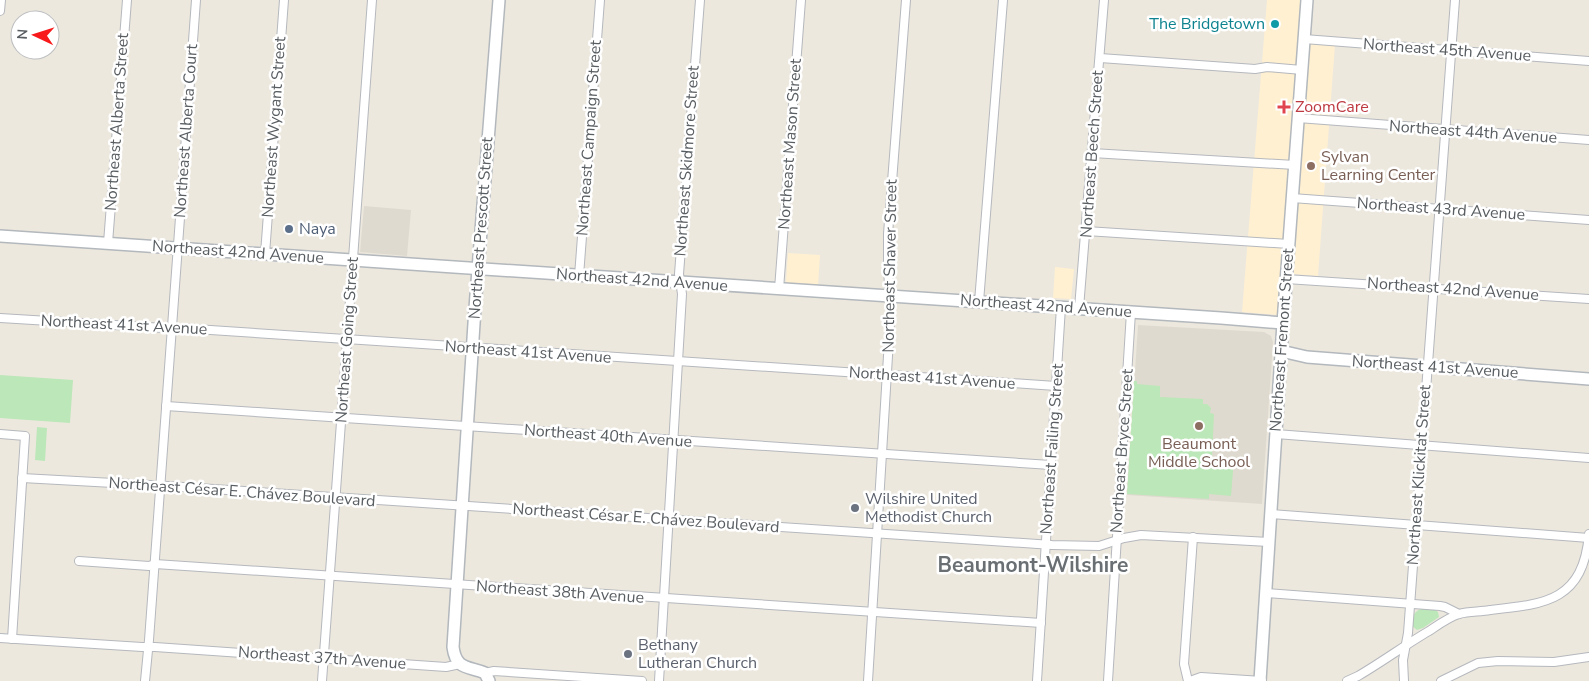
<svg xmlns="http://www.w3.org/2000/svg" width="1589" height="681" font-family="'Nunito Sans',sans-serif">
<rect width="100%" height="100%" fill="#ede8de"/>
<g fill="#fff0d1">
<path d="M 1267,0 L 1301,0 L 1278,315 L 1242,312 Z"/>
<path d="M 1307,43 L 1335,44 L 1318,276 L 1292,274 Z"/>
<path d="M 788,253 L 820,255 L 818,286 L 786,283 Z"/>
<path d="M 1055,267 L 1074,269 L 1071,299 L 1053,298 Z"/>
</g>
<g fill="#dfdacf">
<path d="M 364,206 L 411,210 L 407,256 L 360,252 Z"/>
<path d="M 1138,325 L 1264,332 L 1271,336 L 1273,342 L 1262,504 L 1127,495 Z"/>
</g>
<g fill="#bce7b8">
<path d="M 0,375 L 73,380 L 70,423 L 0,418 Z"/>
<path d="M 1134,381 L 1137,381 L 1137,384 L 1160,386 L 1160,397 L 1203,399 L 1203,404 L 1207,404 L 1211,408 L 1210,413 L 1214,414 L 1212,457 L 1234,459 L 1231,496 L 1209,494 L 1209,499 L 1127,494 Z"/>
<path d="M 37,427 L 47,428 L 45,461 L 35,460 Z"/>
<path d="M 1421,609 L 1434,609 L 1438,612 L 1439,617 L 1423,628 L 1417,630 L 1412,626 C 1412,618 1413,612 1421,609 Z"/>
</g>
<g fill="none" stroke-linecap="round" stroke-linejoin="round">
<defs>
<g id="street">
<path d="M 0,11 L 1,0"/>
<path d="M 1304,39 L 1589,61"/>
<path d="M 1100,58 L 1255,69 L 1267,67 L 1302,70"/>
<path d="M 1298,118 L 1589,140"/>
<path d="M 1092,153 L 1295,165"/>
<path d="M 1292,198 L 1589,220"/>
<path d="M 1086,231 L 1289,244"/>
<path d="M 108,243 L 127,0"/>
<path d="M 265,254 L 284,0"/>
<path d="M 579,276 L 600,0"/>
<path d="M 1286,279 L 1589,299"/>
<path d="M 779,289 L 801,0"/>
<path d="M 979,302 L 1003,0"/>
<path d="M 1079,308 L 1104,0"/>
<path d="M 0,318 L 164,328 L 180,328 L 1056,386"/>
<path d="M 166,406 L 1051,465"/>
<path d="M 0,434 L 25,436 L 12,639"/>
<path d="M 1276,434 L 1589,458"/>
<path d="M 22,478 L 168,486 L 1052,545 L 1099,546 L 1124,538 L 1141,535 L 1269,542"/>
<path d="M 1271,514 L 1589,538"/>
<path d="M 79,561 L 149,566 L 155,564 L 1041,623"/>
<path d="M 1266,593 L 1440,606 L 1445,607 L 1459,614"/>
<path d="M 0,638 L 142,647 L 155,647 L 446,667 L 460,664"/>
<path d="M 485,673 L 494,671 L 642,681"/>
<path d="M 145,681 L 149,640 L 196,0"/>
<path d="M 322,681 L 372,0"/>
<path d="M 659,681 L 682,294 L 679,274 L 700,0"/>
<path d="M 868,681 L 891,307 L 888,271 L 888,234 L 906,0"/>
<path d="M 1037,681 L 1061,307"/>
<path d="M 1108,681 L 1131,312"/>
<path d="M 1188,681 L 1184,664 L 1193,537"/>
<path d="M 1190,681 L 1201,677 L 1262,681"/>
<path d="M 1347,681 L 1358,676 C 1382,662 1405,645 1429,631 C 1438,625 1449,617 1459,614 C 1469,611 1480,612 1490,610 C 1546,604 1583,601 1589,534"/>
<path d="M 1404,681 L 1403,660 L 1408,633 L 1455,0"/>
<path d="M 1441,681 L 1478,663 L 1498,661 L 1554,662 L 1589,657"/>
</g>
<g id="secondary">
<path d="M 0,236 L 454,267 L 1221,318 L 1283,323"/>
<path d="M 1281,351 L 1307,357 L 1589,379"/>
<path d="M 489,681 L 485,673 C 468,666 456,670 453,647 L 475,308 L 499,0"/>
<path d="M 1260,681 L 1283,323 L 1307,0"/>
</g>
</defs>
<use href="#street" stroke="#b5b8bd" stroke-width="10"/>
<use href="#secondary" stroke="#b3b8bd" stroke-width="14"/>
<use href="#street" stroke="#fff" stroke-width="8"/>
<use href="#secondary" stroke="#fff" stroke-width="11"/>
</g>
<circle fill="#0f9aa8" stroke="#fff" stroke-width="2" cx="1275" cy="24" r="5"/>
<path fill="#e0444e" stroke="#fff" stroke-width="2" d="M1281.5 99.5h5v5h5v5h-5v5h-5v-5h-5v-5h5z"/>
<g fill="#8d6e63" stroke="#fff" stroke-width="2">
<circle cx="1311" cy="166" r="5"/>
<circle cx="1199" cy="426" r="5"/>
</g>
<circle fill="#5c6f8a" stroke="#fff" stroke-width="2" cx="289" cy="229" r="5"/>
<g fill="#6b7280" stroke="#fff" stroke-width="2">
<circle cx="855" cy="508" r="5"/>
<circle cx="628" cy="654" r="5"/>
</g>
<g text-anchor="middle" dominant-baseline="central" stroke-width="5" stroke-linejoin="round" paint-order="stroke">
<g font-size="16" fill="#0d838f" stroke="#fff" text-anchor="end">
<text x="1265" y="24">The Bridgetown</text>
</g>
<g font-size="16" fill="#585d61" stroke="#fff">
<text transform="translate(1447 50) rotate(4)">Northeast 45th Avenue</text>
<text transform="translate(117 122) rotate(-86)">Northeast Alberta Street</text>
<text transform="translate(274 127) rotate(-86)">Northeast Wygant Street</text>
<text transform="translate(186 131) rotate(-86)">Northeast Alberta Court</text>
<text transform="translate(1473 132) rotate(4)">Northeast 44th Avenue</text>
<text transform="translate(589 138) rotate(-86)">Northeast Campaign Street</text>
<text transform="translate(790 144) rotate(-86)">Northeast Mason Street</text>
<text transform="translate(1092 154) rotate(-86)">Northeast Beech Street</text>
<text transform="translate(687 161) rotate(-86)">Northeast Skidmore Street</text>
<text transform="translate(1441 209) rotate(4)">Northeast 43rd Avenue</text>
<text transform="translate(481 228) rotate(-86)">Northeast Prescott Street</text>
<text transform="translate(238 252) rotate(4)">Northeast 42nd Avenue</text>
<text transform="translate(890 266) rotate(-89)">Northeast Shaver Street</text>
<text transform="translate(642 280) rotate(4)">Northeast 42nd Avenue</text>
<text transform="translate(1453 289) rotate(4)">Northeast 42nd Avenue</text>
<text transform="translate(1046 306) rotate(4)">Northeast 42nd Avenue</text>
<text transform="translate(124 325) rotate(3)">Northeast 41st Avenue</text>
<text transform="translate(347 340) rotate(-86)">Northeast Going Street</text>
<text transform="translate(1282 340) rotate(-86)">Northeast Fremont Street</text>
<text transform="translate(528 352) rotate(4)">Northeast 41st Avenue</text>
<text transform="translate(1435 367) rotate(4)">Northeast 41st Avenue</text>
<text transform="translate(932 378) rotate(4)">Northeast 41st Avenue</text>
<text transform="translate(608 436) rotate(4)">Northeast 40th Avenue</text>
<text transform="translate(1052 449) rotate(-86)">Northeast Failing Street</text>
<text transform="translate(1122 451) rotate(-86)">Northeast Bryce Street</text>
<text transform="translate(1419 475) rotate(-86)">Northeast Klickitat Street</text>
<text transform="translate(242 492) rotate(4)">Northeast César E. Chávez Boulevard</text>
<text transform="translate(646 518) rotate(4)">Northeast César E. Chávez Boulevard</text>
<text transform="translate(560 592) rotate(4)">Northeast 38th Avenue</text>
<text transform="translate(322 658) rotate(4)">Northeast 37th Avenue</text>
</g>
<g font-size="16" fill="#be3a42" stroke="#fff" text-anchor="start">
<text x="1295" y="107">ZoomCare</text>
</g>
<g font-size="16" fill="#785e54" stroke="#fff" text-anchor="start">
<text x="1321" y="157">Sylvan<tspan x="1321" dy="18">Learning Center</tspan></text>
<text x="1199" y="444" text-anchor="middle">Beaumont<tspan x="1199" dy="18">Middle School</tspan></text>
</g>
<g font-size="16" fill="#4e5e75" stroke="#fff" text-anchor="start">
<text x="299" y="229">Naya</text>
</g>
<g font-size="16" fill="#5b616d" stroke="#fff" text-anchor="start">
<text x="865" y="499">Wilshire United<tspan x="865" dy="18">Methodist Church</tspan></text>
<text x="638" y="645">Bethany<tspan x="638" dy="18">Lutheran Church</tspan></text>
</g>
<g font-size="21" font-weight="bold" fill="#696f73" stroke="#fff">
<text x="1033" y="565">Beaumont-Wilshire</text>
</g>
</g>
<g transform="translate(35 35) rotate(274)"><circle r="24" fill="#ffffff" stroke="#bcbec0"/>
<path d="M0-4L9 19L0 12L-9 19Z" fill="#f8191a"/>
<text y="-8" font-size="14" font-weight="bold" text-anchor="middle" fill="#585d61">N</text>
</g>
</svg>
